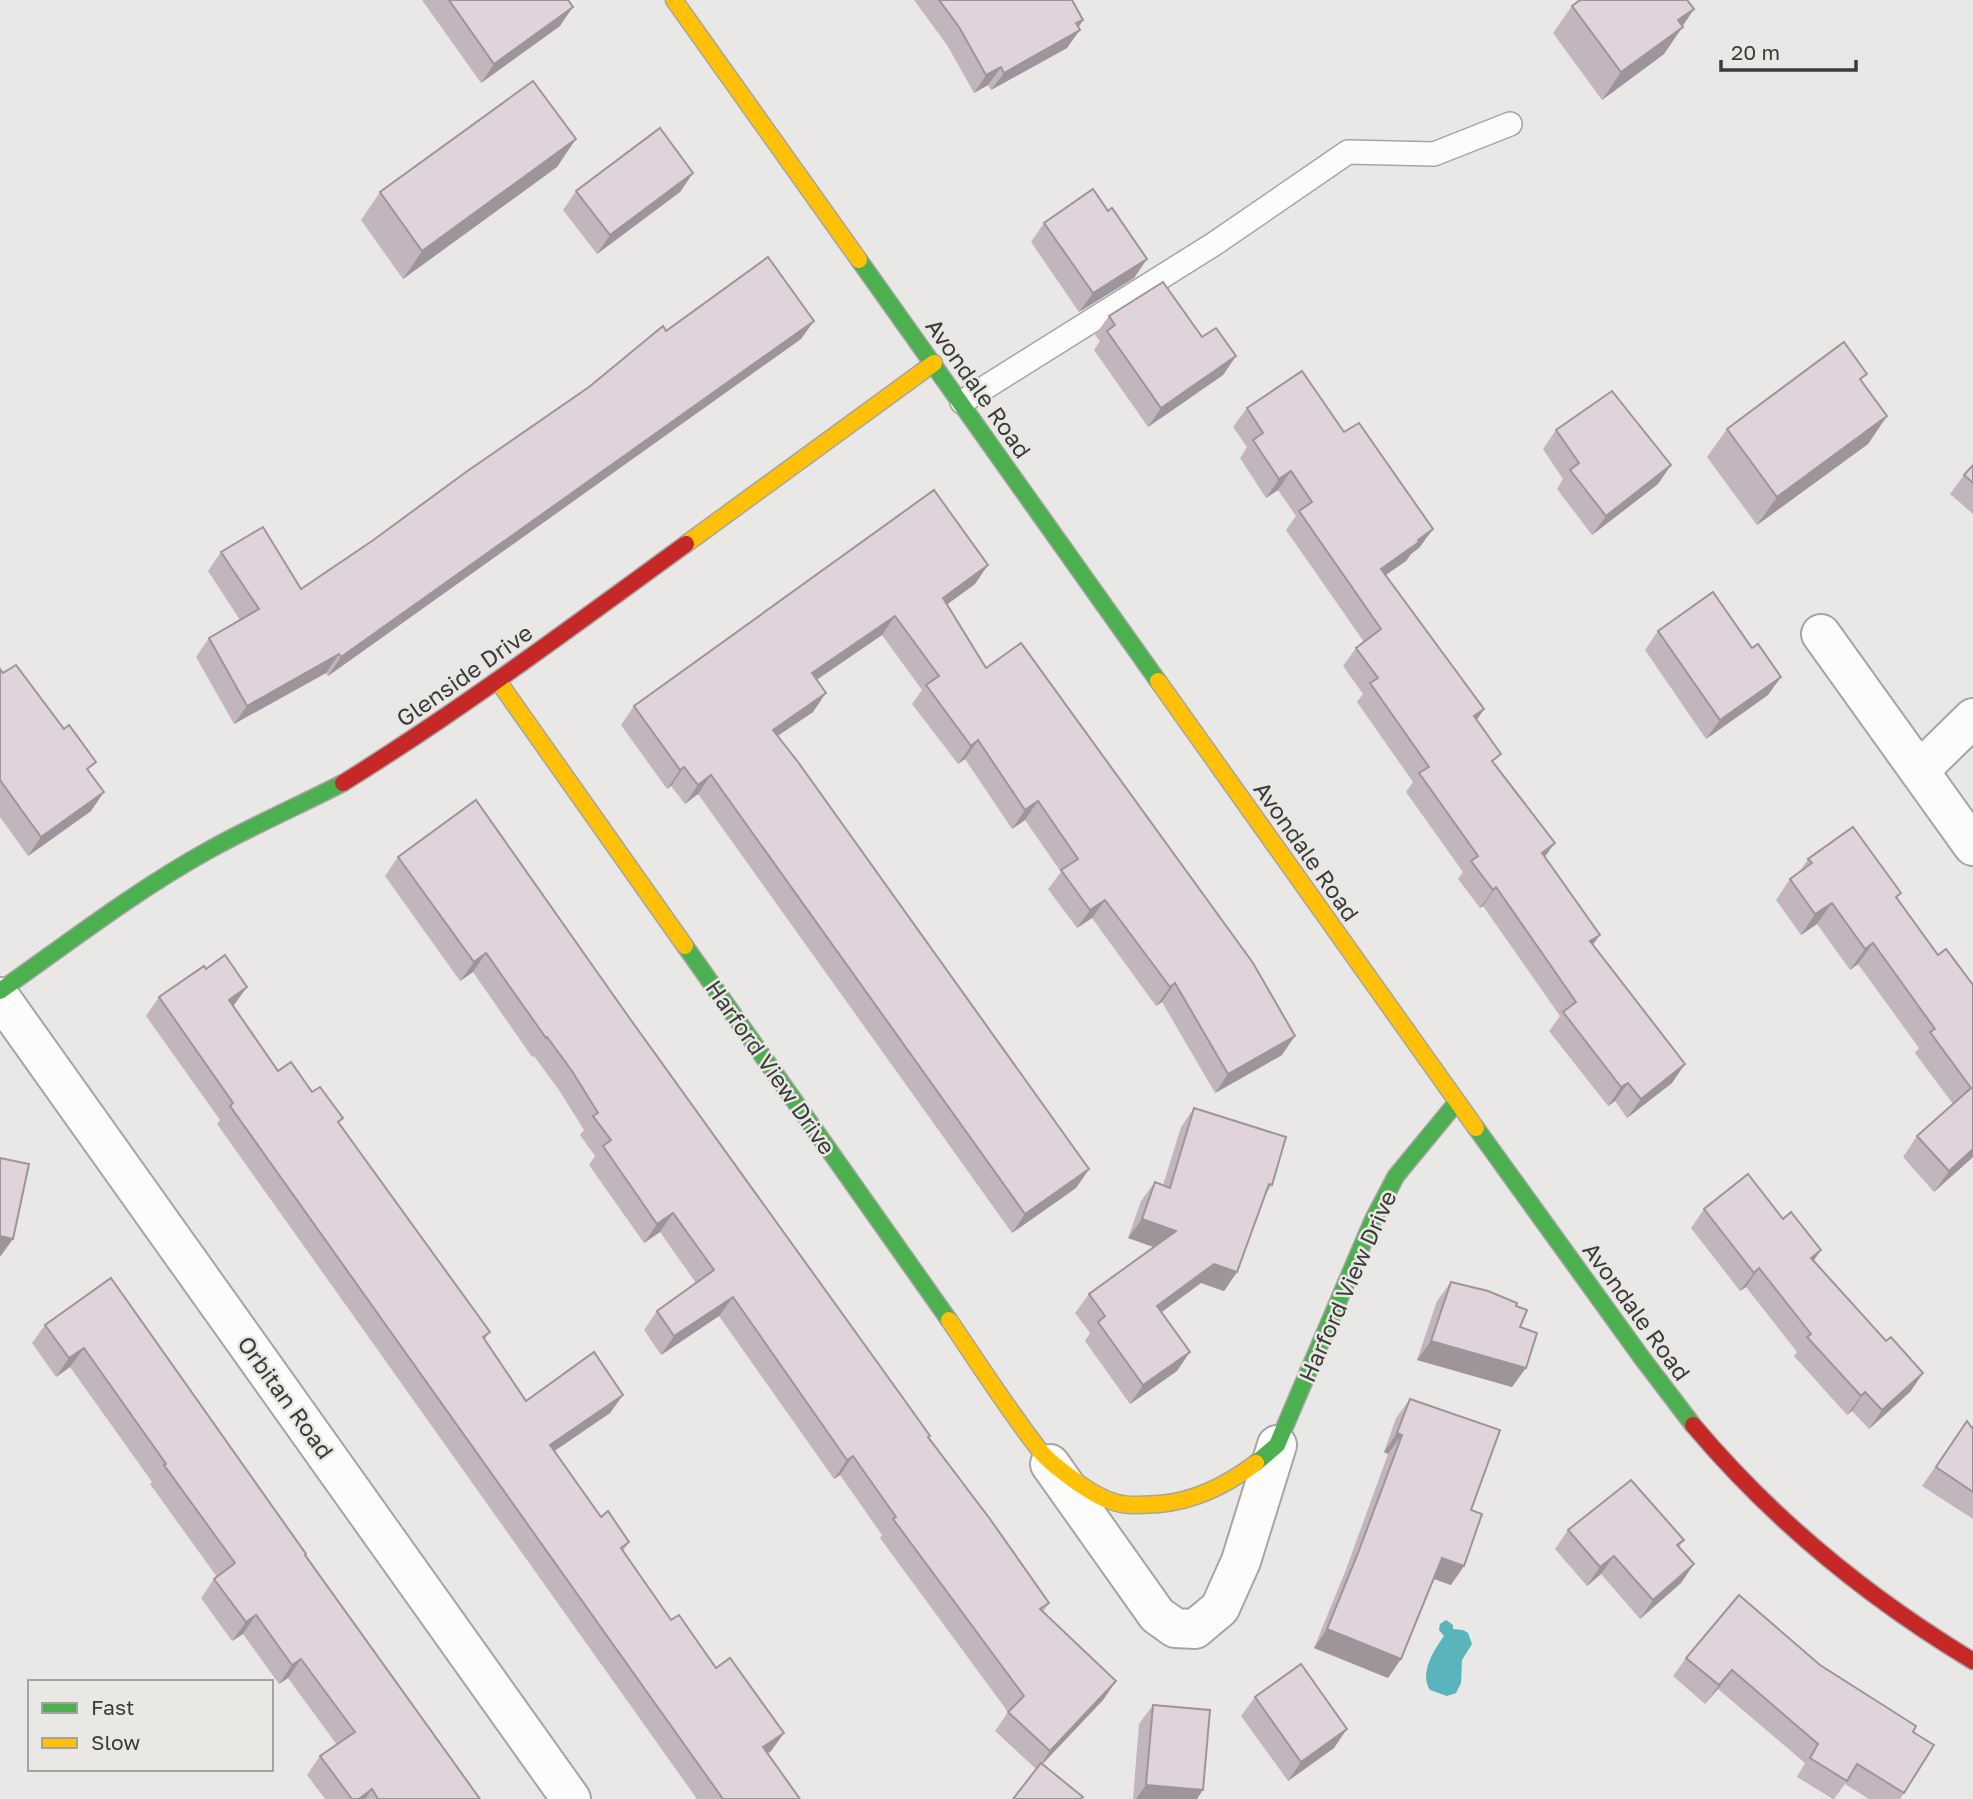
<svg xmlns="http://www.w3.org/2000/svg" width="1973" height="1799" font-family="'Golos Text',sans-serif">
<rect width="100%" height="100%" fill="#e9e8e6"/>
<path fill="#5ab4bc" d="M 1446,1620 L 1453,1625 L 1453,1629 L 1463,1630 L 1468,1633 L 1472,1644 L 1462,1660 L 1461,1683 L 1456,1693 L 1447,1696 L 1430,1690 C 1419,1673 1434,1650 1444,1636 L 1439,1630 L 1440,1624 Z"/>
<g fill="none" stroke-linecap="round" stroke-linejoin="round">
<defs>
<path id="lane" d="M 962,402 L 1214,244 L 1348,152 L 1434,154 L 1510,124"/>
<g id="street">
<path d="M 1821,634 L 1973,846"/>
<path d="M 1920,770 L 1973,718"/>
<path d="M 0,997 L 571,1799"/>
<path d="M 1050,1464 L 1157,1615 L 1175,1628 L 1195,1629 L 1220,1608 L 1241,1561 L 1277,1445"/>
</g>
<g id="fast">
<path d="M 859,260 L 1158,681"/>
<path d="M 685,946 L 949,1320"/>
<path d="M 0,991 C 68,943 135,891 209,850 C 252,826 298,806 343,783"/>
<path d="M 1476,1128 L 1642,1358 L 1693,1425"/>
<path d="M 1256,1463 L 1277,1445 L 1373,1220 L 1396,1176 L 1457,1102"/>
</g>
<g id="slow">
<path d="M 674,0 L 859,260"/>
<path d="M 686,544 L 934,363"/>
<path d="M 498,681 L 685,946"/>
<path d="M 1158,681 L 1476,1128"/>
<path d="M 949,1320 C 979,1364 1008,1410 1041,1452 C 1054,1467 1092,1495 1111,1501 C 1126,1507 1143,1505 1159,1504 C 1196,1501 1227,1485 1256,1463"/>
</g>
<g id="jam">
<path d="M 343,783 C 462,709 573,626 686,544"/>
<path d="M 1693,1425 C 1773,1520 1867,1597 1973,1661"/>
</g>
</defs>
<use href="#lane" stroke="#a5a5a3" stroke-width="26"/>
<use href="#street" stroke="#a5a5a3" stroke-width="42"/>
<use href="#fast" stroke="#a5a5a3" stroke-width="19"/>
<use href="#slow" stroke="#a5a5a3" stroke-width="19"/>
<use href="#jam" stroke="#a5a5a3" stroke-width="19"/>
<use href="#lane" stroke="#fcfcfb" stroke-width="23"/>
<use href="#street" stroke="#fcfcfb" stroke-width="38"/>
<use href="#fast" stroke="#4caf50" stroke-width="16"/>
<use href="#slow" stroke="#ffc107" stroke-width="16"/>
<use href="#jam" stroke="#c62828" stroke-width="16"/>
</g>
<g fill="#c2b5bd">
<path d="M 422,0 L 568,0 L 560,26 L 481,83 Z"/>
<path d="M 914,0 L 1072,0 L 1083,20 L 1067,48 L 991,90 L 988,85 L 974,93 L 947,45 Z"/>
<path d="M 1572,6 L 1683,26 L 1683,27 L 1664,54 L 1602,100 L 1553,33 Z"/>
<path d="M 557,167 L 403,279 L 361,220 L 380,192 Z"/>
<path d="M 693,173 L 680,192 L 597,254 L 563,210 L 576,191 Z"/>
<path d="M 1108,211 L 1147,259 L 1134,278 L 1079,312 L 1031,242 L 1044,223 Z"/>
<path d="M 1109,316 L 1236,356 L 1223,375 L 1148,427 L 1094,350 L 1100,341 L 1095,335 Z"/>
<path d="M 666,331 L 801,339 L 328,676 L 326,673 L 234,724 L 196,657 L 209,638 L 240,620 L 208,571 L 221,552 L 301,589 L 372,541 Z"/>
<path d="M 1862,382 L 1887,416 L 1868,444 L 1757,525 L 1707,457 L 1727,429 Z"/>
<path d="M 1247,408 L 1344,432 L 1433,529 L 1419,548 L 1411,554 L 1406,561 L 1386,575 L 1484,709 L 1477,720 L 1494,764 L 1593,945 L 1672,1083 L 1627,1118 L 1615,1101 L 1608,1106 L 1549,1031 L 1560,1016 L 1483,906 L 1480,908 L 1458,879 L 1463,872 L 1406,792 L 1413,782 L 1357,702 L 1363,694 L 1343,666 L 1356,648 L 1364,642 L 1286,530 L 1296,516 L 1278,490 L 1266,498 L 1240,458 L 1247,447 L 1233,427 Z"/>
<path d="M 1556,430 L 1671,465 L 1658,484 L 1592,535 L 1557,489 L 1563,479 L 1543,449 Z"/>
<path d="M 1973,465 L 1973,514 L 1950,494 L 1964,475 Z"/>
<path d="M 975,584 L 947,604 L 986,668 L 1282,1055 L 1215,1093 L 1162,1002 L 1156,1006 L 1092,918 L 1077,928 L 1048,889 L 1061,872 L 1025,820 L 1012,829 L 965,759 L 958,764 L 912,704 L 922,690 L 882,635 L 816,680 L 813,712 L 778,736 L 1089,1169 L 1076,1188 L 1012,1233 L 698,794 L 685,804 L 671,786 L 667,789 L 621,725 L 634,706 Z"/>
<path d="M 1658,631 L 1768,695 L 1706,739 L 1645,650 Z"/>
<path d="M 0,669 L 89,772 L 91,811 L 28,856 L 0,817 Z"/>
<path d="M 398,857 L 628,1016 L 930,1436 L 928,1438 L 1049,1603 L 1043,1612 L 1116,1681 L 1103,1700 L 1036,1769 L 995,1731 L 1008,1712 L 880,1538 L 882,1535 L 840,1475 L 834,1479 L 719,1316 L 661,1355 L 644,1330 L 657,1311 L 696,1283 L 660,1232 L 644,1243 L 589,1165 L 595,1156 L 580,1135 L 584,1130 L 559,1090 L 534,1056 L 532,1057 L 473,972 L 460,981 L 385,876 Z"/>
<path d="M 1808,859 L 1897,898 L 1938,955 L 1973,985 L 1973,1157 L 1934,1192 L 1903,1157 L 1917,1136 L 1953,1104 L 1915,1053 L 1919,1048 L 1858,964 L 1850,970 L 1817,924 L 1801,935 L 1776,900 L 1790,879 L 1798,874 Z"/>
<path d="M 206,969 L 234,1005 L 233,1006 L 278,1071 L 312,1092 L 339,1124 L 490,1332 L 485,1339 L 526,1401 L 623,1395 L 610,1413 L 554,1451 L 601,1517 L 629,1542 L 623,1551 L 671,1620 L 716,1668 L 784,1733 L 771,1751 L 768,1754 L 800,1799 L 697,1799 L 217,1124 L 220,1120 L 146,1016 L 159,997 Z"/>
<path d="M 1194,1108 L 1272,1185 L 1265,1195 L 1237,1272 L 1224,1291 L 1201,1283 L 1162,1312 L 1177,1371 L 1130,1404 L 1085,1341 L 1090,1333 L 1075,1313 L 1089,1294 L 1154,1247 L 1128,1238 L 1141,1201 L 1155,1182 L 1163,1185 L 1181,1127 Z"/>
<path d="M 1704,1209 L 1813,1261 L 1886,1341 L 1923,1373 L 1910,1392 L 1869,1429 L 1852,1411 L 1847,1415 L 1794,1356 L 1797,1352 L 1746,1287 L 1740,1291 L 1691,1228 Z"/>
<path d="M 111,1278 L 305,1556 L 480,1799 L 325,1799 L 307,1775 L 320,1756 L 337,1745 L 288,1678 L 279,1684 L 243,1634 L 232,1641 L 201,1598 L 214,1579 L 217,1577 L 150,1484 L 152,1482 L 70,1367 L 56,1377 L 32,1343 L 45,1325 Z"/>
<path d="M 1451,1282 L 1516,1306 L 1520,1327 L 1512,1387 L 1417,1360 L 1437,1301 Z"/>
<path d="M 1410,1399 L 1471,1510 L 1451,1585 L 1433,1578 L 1401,1659 L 1388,1678 L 1314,1648 L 1345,1572 L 1388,1454 L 1384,1452 L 1396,1418 Z"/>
<path d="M 1967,1421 L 1972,1427 L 1973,1426 L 1973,1519 L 1922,1486 Z"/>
<path d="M 1568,1530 L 1684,1540 L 1679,1547 L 1694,1564 L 1681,1583 L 1640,1619 L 1601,1574 L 1587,1586 L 1555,1549 Z"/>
<path d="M 1686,1658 L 1820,1665 L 1913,1732 L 1934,1745 L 1900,1799 L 1869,1799 L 1845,1784 L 1834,1799 L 1833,1799 L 1797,1777 L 1805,1763 L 1718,1689 L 1705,1704 L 1673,1676 Z"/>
<path d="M 1255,1697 L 1334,1748 L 1288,1781 L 1241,1716 Z"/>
<path d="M 1153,1705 L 1197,1799 L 1133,1799 L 1139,1724 Z"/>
</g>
<g fill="#9e949a">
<path d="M 573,7 L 560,26 L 481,83 L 494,64 Z"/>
<path d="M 1694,9 L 1664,54 L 1602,100 L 1621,72 L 1678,20 Z"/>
<path d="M 1083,20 L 1074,33 L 1080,30 L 1067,48 L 991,90 L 1004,73 Z"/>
<path d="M 1001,67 L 988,85 L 974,93 L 986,75 Z"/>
<path d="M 576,139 L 557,167 L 403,279 L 422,251 Z"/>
<path d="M 693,173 L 680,192 L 597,254 L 610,235 Z"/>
<path d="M 1147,259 L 1134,278 L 1079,312 L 1093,293 Z"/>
<path d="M 814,321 L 801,339 L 328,676 L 341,657 Z"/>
<path d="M 1236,356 L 1223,375 L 1148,427 L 1161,408 Z"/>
<path d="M 1887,416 L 1868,444 L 1757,525 L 1777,497 Z"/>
<path d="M 1671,465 L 1658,484 L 1592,535 L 1606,516 Z"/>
<path d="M 1291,471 L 1278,490 L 1266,498 L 1279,479 Z"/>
<path d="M 1433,529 L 1419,548 L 1411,554 L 1406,561 L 1368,587 L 1381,569 Z"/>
<path d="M 988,565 L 975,584 L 930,617 L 943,598 Z"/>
<path d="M 895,616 L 882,635 L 799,692 L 812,673 Z"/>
<path d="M 339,654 L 326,673 L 234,724 L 247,706 Z"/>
<path d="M 1781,677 L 1768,695 L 1706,739 L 1720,720 Z"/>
<path d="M 826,693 L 813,712 L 759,748 L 773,730 Z"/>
<path d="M 1484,709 L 1471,728 L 1474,716 Z"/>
<path d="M 978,740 L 965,759 L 958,764 L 971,746 Z"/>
<path d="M 684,767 L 671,786 L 667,789 L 680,770 Z"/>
<path d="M 711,775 L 698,794 L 685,804 L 698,785 Z"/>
<path d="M 104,792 L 91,811 L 28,856 L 41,837 Z"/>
<path d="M 1038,801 L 1025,820 L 1012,829 L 1025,810 Z"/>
<path d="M 1555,843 L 1541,862 L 1542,853 Z"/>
<path d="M 1496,887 L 1483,906 L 1480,908 L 1493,890 Z"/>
<path d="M 1105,900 L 1092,918 L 1077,928 L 1090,910 Z"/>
<path d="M 1832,903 L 1817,924 L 1801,935 L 1815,914 Z"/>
<path d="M 1600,935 L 1587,953 L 1590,941 Z"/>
<path d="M 1873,943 L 1858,964 L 1850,970 L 1865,949 Z"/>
<path d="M 486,953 L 473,972 L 460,981 L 474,962 Z"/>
<path d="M 1175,983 L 1162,1002 L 1156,1006 L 1170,987 Z"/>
<path d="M 247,987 L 234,1005 L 216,1019 L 229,1000 Z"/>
<path d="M 1295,1036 L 1282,1055 L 1215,1093 L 1228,1074 Z"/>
<path d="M 1685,1064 L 1672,1083 L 1627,1118 L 1641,1099 Z"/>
<path d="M 1628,1083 L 1615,1101 L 1608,1106 L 1621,1087 Z"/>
<path d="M 1973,1149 L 1973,1157 L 1934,1192 L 1949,1171 Z"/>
<path d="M 1089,1169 L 1076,1188 L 1012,1233 L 1025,1214 Z"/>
<path d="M 673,1213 L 660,1232 L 644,1243 L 657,1224 Z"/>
<path d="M 1142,1219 L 1176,1231 L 1162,1250 L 1128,1238 Z"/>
<path d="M 0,1236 L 13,1239 L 0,1257 Z"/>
<path d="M 1821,1250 L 1808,1269 L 1811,1258 Z"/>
<path d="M 1214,1264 L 1237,1272 L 1224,1291 L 1201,1283 L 1144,1325 L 1157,1306 Z"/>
<path d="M 1759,1268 L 1746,1287 L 1740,1291 L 1754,1273 Z"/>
<path d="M 733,1297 L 719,1316 L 661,1355 L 674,1336 Z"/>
<path d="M 1431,1341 L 1526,1368 L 1512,1387 L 1417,1360 Z"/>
<path d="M 84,1348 L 70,1367 L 56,1377 L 69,1358 Z"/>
<path d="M 1190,1352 L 1177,1371 L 1130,1404 L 1143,1385 Z"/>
<path d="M 1923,1373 L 1910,1392 L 1869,1429 L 1882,1410 Z"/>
<path d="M 1865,1392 L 1852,1411 L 1847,1415 L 1861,1396 Z"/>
<path d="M 623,1395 L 610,1413 L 537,1463 L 550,1445 Z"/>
<path d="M 1397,1433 L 1402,1435 L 1388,1454 L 1384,1452 Z"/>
<path d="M 853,1456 L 840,1475 L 834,1479 L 847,1460 Z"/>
<path d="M 1614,1556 L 1601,1574 L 1587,1586 L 1600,1567 Z"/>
<path d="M 1442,1558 L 1464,1566 L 1451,1585 L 1428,1577 Z"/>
<path d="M 1694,1564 L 1681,1583 L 1640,1619 L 1653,1600 Z"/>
<path d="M 256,1615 L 243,1634 L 232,1641 L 246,1622 Z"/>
<path d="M 1327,1629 L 1401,1659 L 1388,1678 L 1314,1648 Z"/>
<path d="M 301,1659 L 288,1678 L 279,1684 L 292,1665 Z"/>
<path d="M 1732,1670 L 1718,1689 L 1705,1704 L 1719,1685 Z"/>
<path d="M 1116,1681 L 1103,1700 L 1037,1770 L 1050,1751 Z"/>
<path d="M 1347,1729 L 1334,1748 L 1288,1781 L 1301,1762 Z"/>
<path d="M 784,1733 L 771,1751 L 750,1765 L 763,1747 Z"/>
<path d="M 1146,1785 L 1203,1790 L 1197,1799 L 1136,1799 Z"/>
<path d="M 372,1789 L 365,1799 L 359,1799 Z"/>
</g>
<g fill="#e1d3dc" stroke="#9e949a" stroke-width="2">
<path d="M 449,0 L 568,0 L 573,7 L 494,64 Z"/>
<path d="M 939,0 L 1072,0 L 1083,20 L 1076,23 L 1080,30 L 1004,73 L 1001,67 L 986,75 L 959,27 Z"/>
<path d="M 1580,0 L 1687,0 L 1694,9 L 1678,20 L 1683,27 L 1621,72 L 1572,6 Z"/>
<path d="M 533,81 L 576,139 L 422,251 L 380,192 Z"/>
<path d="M 660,128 L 693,173 L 610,235 L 576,191 Z"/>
<path d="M 1093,189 L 1108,211 L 1112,208 L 1147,259 L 1093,293 L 1044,223 Z"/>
<path d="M 768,257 L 814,321 L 341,657 L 339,654 L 247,706 L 209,638 L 259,609 L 221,552 L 263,527 L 301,589 L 372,541 L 466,472 L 589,387 L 663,326 L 666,331 Z"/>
<path d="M 1163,282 L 1202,337 L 1216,328 L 1236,356 L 1161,408 L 1107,331 L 1115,325 L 1109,316 Z"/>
<path d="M 1844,342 L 1867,374 L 1860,379 L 1887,416 L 1777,497 L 1727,429 Z"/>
<path d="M 1302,371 L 1344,432 L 1359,423 L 1433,529 L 1418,540 L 1419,542 L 1381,569 L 1484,709 L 1474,716 L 1501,754 L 1492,761 L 1555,843 L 1542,853 L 1600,935 L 1590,941 L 1685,1064 L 1641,1099 L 1628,1083 L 1621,1087 L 1563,1012 L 1576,1002 L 1496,887 L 1493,890 L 1471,861 L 1478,856 L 1419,773 L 1429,767 L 1370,683 L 1378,678 L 1356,648 L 1381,629 L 1299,511 L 1312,502 L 1291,471 L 1279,479 L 1253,440 L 1263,433 L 1247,408 Z"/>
<path d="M 1612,391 L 1671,465 L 1606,516 L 1570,470 L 1579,463 L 1556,430 Z"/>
<path d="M 1973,465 L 1973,483 L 1964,475 Z"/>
<path d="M 934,490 L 988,565 L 943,598 L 986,668 L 1021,643 L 1253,963 L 1295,1036 L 1228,1074 L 1175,983 L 1170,987 L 1105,900 L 1090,910 L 1061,870 L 1078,859 L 1038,801 L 1025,810 L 978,740 L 971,746 L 926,685 L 939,676 L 895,616 L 812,673 L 826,693 L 773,730 L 798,762 L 1089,1169 L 1025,1214 L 711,775 L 698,785 L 684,767 L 680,770 L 634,706 Z"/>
<path d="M 1713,592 L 1752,648 L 1758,644 L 1781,677 L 1720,720 L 1658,631 Z"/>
<path d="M 16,665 L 64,729 L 69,725 L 96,762 L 87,769 L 104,792 L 41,837 L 0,780 L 0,669 L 3,673 Z"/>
<path d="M 476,800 L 628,1016 L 903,1398 L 930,1436 L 928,1437 L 990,1519 L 1049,1603 L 1040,1609 L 1116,1681 L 1050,1751 L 1008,1712 L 1024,1696 L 893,1519 L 896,1517 L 853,1456 L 847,1460 L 733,1297 L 674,1336 L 657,1311 L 714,1270 L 673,1213 L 657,1224 L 603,1146 L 611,1140 L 593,1116 L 598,1113 L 572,1071 L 547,1037 L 546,1038 L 486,953 L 474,962 L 398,857 Z"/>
<path d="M 1853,827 L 1901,893 L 1896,897 L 1938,955 L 1946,949 L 1973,985 L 1973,1149 L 1949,1171 L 1917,1136 L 1971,1088 L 1930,1032 L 1935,1029 L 1873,943 L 1865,949 L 1832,903 L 1815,914 L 1790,879 L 1812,863 L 1808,859 Z"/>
<path d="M 225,955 L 247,987 L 229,1000 L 278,1071 L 291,1062 L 312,1092 L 320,1087 L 343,1118 L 338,1122 L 490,1332 L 483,1337 L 526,1401 L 594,1352 L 623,1395 L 550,1445 L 601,1517 L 608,1511 L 629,1542 L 621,1548 L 671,1620 L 679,1615 L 716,1668 L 730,1658 L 784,1733 L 763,1747 L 800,1799 L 723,1799 L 230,1106 L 233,1103 L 159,997 L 204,966 L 206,969 Z"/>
<path d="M 1194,1108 L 1286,1137 L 1272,1185 L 1269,1184 L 1237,1272 L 1214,1264 L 1157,1306 L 1190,1352 L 1143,1385 L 1098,1322 L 1105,1316 L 1089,1294 L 1176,1231 L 1142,1219 L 1155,1182 L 1170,1188 Z"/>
<path d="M 0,1158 L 29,1164 L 13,1239 L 0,1236 Z"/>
<path d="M 1748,1174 L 1783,1219 L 1791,1212 L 1821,1250 L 1811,1258 L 1886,1341 L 1891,1337 L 1923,1373 L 1882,1410 L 1865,1392 L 1861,1396 L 1807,1337 L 1811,1334 L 1759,1268 L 1754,1273 L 1704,1209 Z"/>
<path d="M 111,1278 L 306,1554 L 305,1555 L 480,1799 L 378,1799 L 372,1789 L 359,1799 L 352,1799 L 320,1756 L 355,1732 L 301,1659 L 292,1665 L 256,1615 L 246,1622 L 214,1579 L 235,1563 L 164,1465 L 166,1464 L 84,1348 L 69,1358 L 45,1325 Z"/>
<path d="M 1451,1282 L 1488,1291 L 1517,1303 L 1516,1306 L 1527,1310 L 1520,1327 L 1537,1333 L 1526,1368 L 1431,1341 Z"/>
<path d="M 1410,1399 L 1500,1430 L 1471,1510 L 1482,1514 L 1464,1566 L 1442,1558 L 1401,1659 L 1327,1629 L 1358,1553 L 1402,1435 L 1397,1433 Z"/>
<path d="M 1967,1421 L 1972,1428 L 1973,1427 L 1973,1492 L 1936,1467 Z"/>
<path d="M 1631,1480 L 1684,1540 L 1677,1545 L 1694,1564 L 1653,1600 L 1614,1556 L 1600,1567 L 1568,1530 Z"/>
<path d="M 1739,1595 L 1820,1665 L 1916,1726 L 1913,1732 L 1934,1745 L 1904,1793 L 1857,1764 L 1847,1781 L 1810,1758 L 1818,1744 L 1732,1670 L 1719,1685 L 1686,1658 Z"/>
<path d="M 1301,1664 L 1347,1729 L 1301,1762 L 1255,1697 Z"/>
<path d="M 1153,1705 L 1210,1710 L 1203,1790 L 1146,1785 Z"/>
<path d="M 1041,1763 L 1083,1797 L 1081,1799 L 1013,1799 Z"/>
</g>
<g text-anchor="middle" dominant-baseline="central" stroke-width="5" stroke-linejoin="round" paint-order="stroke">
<g font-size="23" fill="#3b3b3a" stroke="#eae8e5">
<text transform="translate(979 388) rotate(55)">Avondale Road</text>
<text transform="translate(464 675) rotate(-35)">Glenside Drive</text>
<text transform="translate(1307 851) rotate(55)">Avondale Road</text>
<text transform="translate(771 1067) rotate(55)">Harford View Drive</text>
<text transform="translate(1347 1286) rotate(-66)">Harford View Drive</text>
<text transform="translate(1637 1311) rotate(54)">Avondale Road</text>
<text transform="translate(286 1397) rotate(54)">Orbitan Road</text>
</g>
</g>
<rect x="28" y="1680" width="245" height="91" fill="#eae8e5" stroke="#a4a3a1" stroke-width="2"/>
<rect x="42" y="1703" width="35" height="10" fill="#4caf50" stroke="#a4a3a1" stroke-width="2"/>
<text x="91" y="1715" font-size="21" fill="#3b3b3a">Fast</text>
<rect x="42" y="1738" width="35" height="10" fill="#ffc107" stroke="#a4a3a1" stroke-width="2"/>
<text x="91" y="1750" font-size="21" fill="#3b3b3a">Slow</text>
<path d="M1721 60v10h135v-10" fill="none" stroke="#3b3b3a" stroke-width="3.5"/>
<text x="1731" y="60" font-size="21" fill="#3b3b3a" stroke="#eae8e5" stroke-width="5" paint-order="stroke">20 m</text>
</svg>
